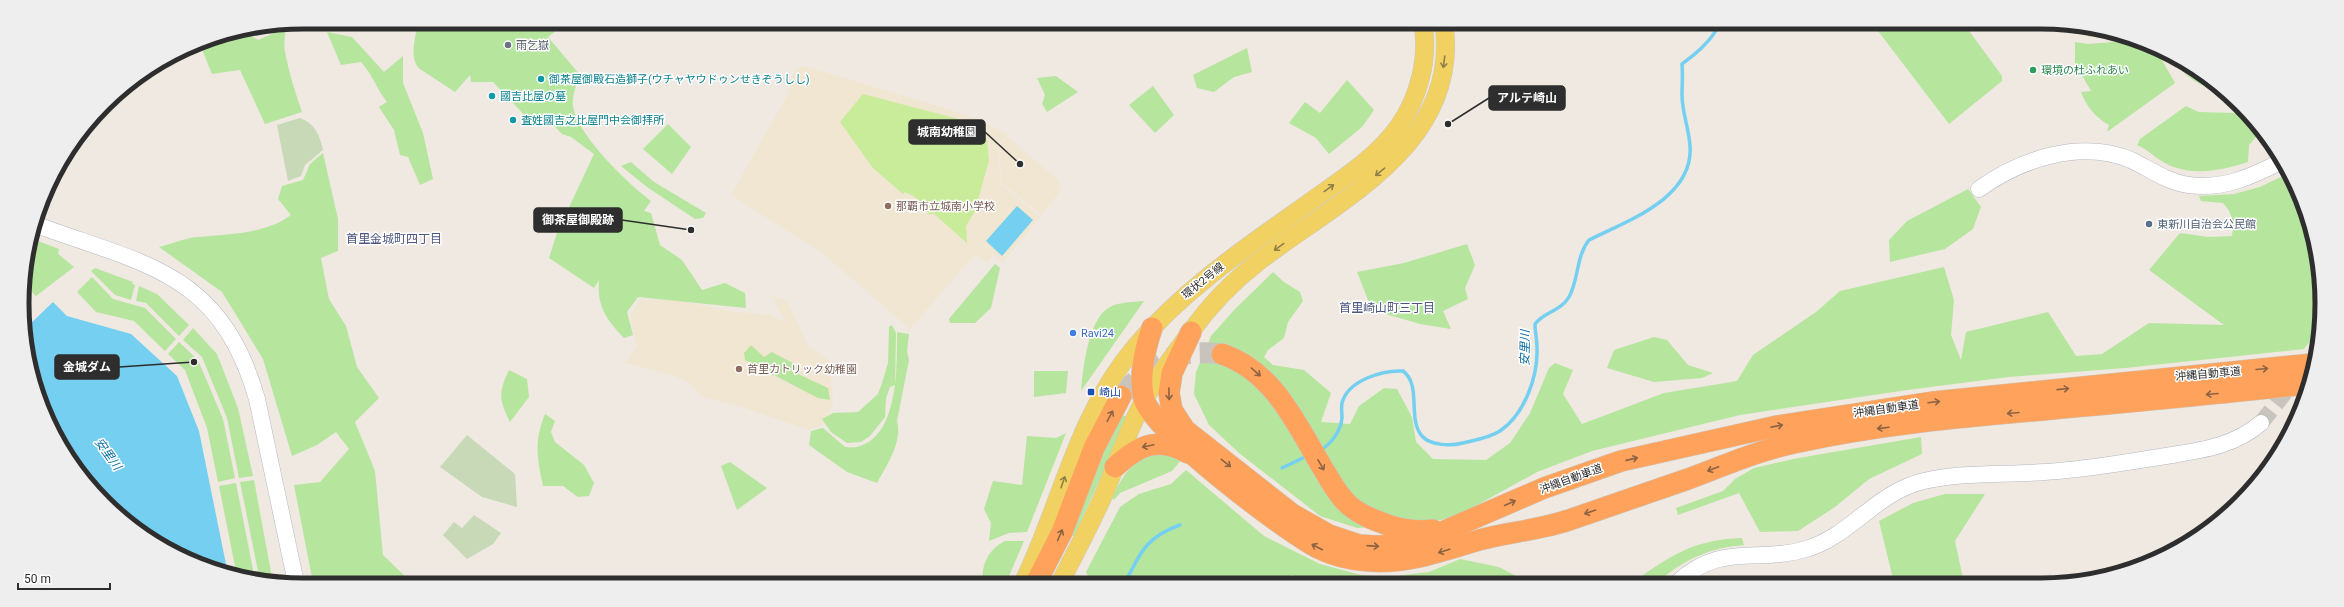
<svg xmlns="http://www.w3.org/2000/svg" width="2344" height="607" font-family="Roboto,'Noto Sans JP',sans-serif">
<rect width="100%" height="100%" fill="#efe9e1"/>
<g fill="#f0e6d1">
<path d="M 804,66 L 967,115 L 1008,134 L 997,148 L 1001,184 L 1040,217 L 1002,263 L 994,255 L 987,263 L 975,254 L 910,329 L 821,252 L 731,195 L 786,98 L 793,74 L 797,69 Z"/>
<path d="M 1008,137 L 1058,180 L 1060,188 L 1058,194 L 1041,215 L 1002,183 L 999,147 Z"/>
<path d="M 771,296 L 786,300 L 809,347 L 830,361 L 833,403 L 824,424 L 809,430 L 739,406 L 702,397 L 690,383 L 672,375 L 625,363 L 637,347 L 630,316 L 640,300 L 677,300 L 730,311 L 770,315 L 787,323 Z"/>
</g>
<g fill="#b6e59e">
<path d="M 418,22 L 567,22 L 548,37 L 580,75 C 576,86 570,99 574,111 C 582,139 627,183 651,201 L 644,211 L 651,213 L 660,245 L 682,260 L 702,290 L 725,283 L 745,293 L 746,308 L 638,297 L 627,312 L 633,335 L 624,338 C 606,319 597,307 599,280 L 594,288 L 549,258 L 557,233 L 594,154 L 571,137 L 562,134 L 544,115 L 529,120 L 493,82 L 471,82 L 470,75 L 455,92 L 420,69 C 408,59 416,36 418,22 Z"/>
<path d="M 284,24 C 287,34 283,42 285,52 C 289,73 295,92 302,112 L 265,124 L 240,70 L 212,74 L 199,42 L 242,30 L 258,40 L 274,33 L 271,25 Z"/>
<path d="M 1880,24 L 1964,24 L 2002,76 L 2002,81 L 1949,124 L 1875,27 Z"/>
<path d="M 2082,26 L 2117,34 L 2089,37 Z"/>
<path d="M 327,32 L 352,37 L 384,72 L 403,56 L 403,83 L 423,133 L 433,179 L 420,185 L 408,157 L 400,155 L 394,130 L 379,107 L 387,102 C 376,88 373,75 361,62 L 341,65 Z"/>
<path d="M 2138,40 L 2155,48 L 2175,83 L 2107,132 L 2109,125 C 2096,118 2086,106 2081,92 L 2091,91 L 2075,63 L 2075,42 L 2088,44 Z"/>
<path d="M 1247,48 L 1252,72 L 1234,77 L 1214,92 L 1197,88 L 1193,75 Z"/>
<path d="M 2171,55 L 2181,60 L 2225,91 C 2203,90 2181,75 2171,55 Z"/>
<path d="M 1056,76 L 1078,92 L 1047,112 L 1042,104 L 1045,95 L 1037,78 Z"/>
<path d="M 1347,80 L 1374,110 L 1362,127 L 1329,154 L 1316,138 L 1289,123 L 1305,102 L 1320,113 Z"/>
<path d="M 1153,86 L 1174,115 L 1155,133 L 1129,105 Z"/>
<path d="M 2186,106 L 2199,112 L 2233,113 L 2249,116 L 2265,135 L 2257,136 L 2249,145 L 2248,162 C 2221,171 2188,177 2163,162 C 2153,156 2147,149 2137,145 L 2140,139 Z"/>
<path d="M 668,124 L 691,147 L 672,174 L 643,149 Z"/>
<path d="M 323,153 L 338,219 L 338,251 L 321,258 L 329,299 L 346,326 L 357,367 L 379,398 L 355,422 L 375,471 L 383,555 L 412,583 L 313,583 L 294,485 L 320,482 L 349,449 L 336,432 L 317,445 L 292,456 L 263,359 L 222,292 L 159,247 C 172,244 185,238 198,237 C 229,234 266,234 291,215 L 278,199 L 282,186 L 303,180 L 310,164 Z"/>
<path d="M 631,162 L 654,182 L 706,213 L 703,218 L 695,219 L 647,187 L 621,166 Z"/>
<path d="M 2289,173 C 2310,206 2329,289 2320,327 C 2318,334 2308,343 2304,349 L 2125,368 L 2009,377 L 1907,390 L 1740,415 L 1592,451 L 1537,472 L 1459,515 L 1425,524 L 1357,528 L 1320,516 L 1239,453 L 1209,425 L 1194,394 L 1196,372 L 1211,336 L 1235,309 L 1273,272 L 1284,282 L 1300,292 L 1303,301 L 1288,322 L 1284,338 L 1268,350 L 1264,357 L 1273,365 L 1304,370 L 1331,393 L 1321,422 L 1350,424 L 1359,406 L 1384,388 L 1397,389 L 1412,417 L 1416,442 L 1433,459 L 1486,460 L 1510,443 L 1530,413 L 1549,368 L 1555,363 L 1573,370 L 1563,394 L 1582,424 L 1664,393 L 1737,381 L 1753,355 L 1816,312 L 1840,291 L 1944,267 L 1954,300 L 1951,335 L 1961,360 L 1966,332 L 2048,312 L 2076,356 L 2102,354 L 2149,323 L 2224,325 L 2149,270 L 2180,233 L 2209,237 L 2232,236 C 2234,222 2233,214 2223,203 L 2201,201 L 2199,196 L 2234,194 L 2260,187 Z"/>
<path d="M 1968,189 L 1981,207 L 1973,229 L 1945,249 L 1890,262 L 1889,240 L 1907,221 Z"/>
<path d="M 30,238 L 59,249 L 58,254 L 74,267 L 36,296 L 24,284 L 23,285 Z"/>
<path d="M 1467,244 L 1475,265 L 1465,288 L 1468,299 L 1443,311 L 1451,329 L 1420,324 L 1372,310 L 1357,272 L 1404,263 Z"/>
<path d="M 995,264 L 1000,268 L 991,308 L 975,323 L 950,323 L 949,319 Z"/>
<path d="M 95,268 L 133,282 L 132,284 L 135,285 L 131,300 L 115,295 L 91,271 Z"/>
<path d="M 92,277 L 113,299 L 145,308 L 176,339 L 165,351 L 134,321 L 96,312 L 77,292 Z"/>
<path d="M 139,286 L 157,294 L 189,325 L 179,336 L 146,303 L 136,301 Z"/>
<path d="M 1144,301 L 1081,391 C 1083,369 1088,318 1110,307 C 1120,302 1133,302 1144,301 Z"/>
<path d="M 892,325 L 896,333 L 895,385 L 890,387 L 886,398 L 885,417 L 870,436 L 861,442 L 847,443 L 831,432 L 822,419 L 833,413 L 858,412 L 878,394 L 882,383 L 888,363 L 889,327 Z"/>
<path d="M 193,328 L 217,354 L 238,408 L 253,476 L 239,478 L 227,418 L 202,357 L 183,340 Z"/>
<path d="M 897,332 L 909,334 L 907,351 L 909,360 L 897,421 C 903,441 887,465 877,483 L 847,472 L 809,445 L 811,431 L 823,428 L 845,447 C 849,447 856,448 860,446 C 899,434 897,364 897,332 Z"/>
<path d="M 1654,337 L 1667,340 L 1688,365 L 1713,373 L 1702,378 L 1654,382 L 1607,368 L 1614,350 Z"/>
<path d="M 179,342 L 198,360 L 223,419 L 235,478 L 218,482 L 207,428 L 185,370 L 168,354 Z"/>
<path d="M 751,345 L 764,357 L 772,352 L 798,366 L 798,374 L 828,388 L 830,400 L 818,398 L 745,360 L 744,353 Z"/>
<path d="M 509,370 L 527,379 L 529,397 L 510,422 C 499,400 498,393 509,370 Z"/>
<path d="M 1034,371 L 1068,371 L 1066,393 L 1034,397 Z"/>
<path d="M 1118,412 L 1128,418 L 1074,536 L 1065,534 Z"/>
<path d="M 545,414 L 555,421 L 551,432 L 555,442 L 584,465 L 594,483 L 589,496 L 578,497 L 563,486 L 543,486 C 537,458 534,441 545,414 Z"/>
<path d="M 1066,433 L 1027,532 L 1009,533 L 989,541 L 991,523 L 984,509 L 993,481 L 1022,485 L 1027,436 L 1056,438 Z"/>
<path d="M 1921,437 L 1922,454 L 1869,479 L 1835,507 L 1798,531 L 1760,532 L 1739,493 L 1678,515 L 1676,508 L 1723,491 L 1735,479 L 1754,468 L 1793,459 Z"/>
<path d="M 1158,452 L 1181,460 L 1172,471 L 1120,493 L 1114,500 L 1112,498 C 1126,470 1129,465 1158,452 Z"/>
<path d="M 730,462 L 767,488 L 737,510 L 721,466 Z"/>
<path d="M 1186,470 L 1264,536 L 1320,564 L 1361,575 L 1388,577 L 1429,572 L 1460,559 L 1499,567 L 1518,577 L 1522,583 L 1315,583 L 1292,575 L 1266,583 L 1092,583 L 1086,572 L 1120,507 L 1139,494 L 1171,484 Z"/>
<path d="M 254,480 L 273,583 L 260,581 L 240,482 Z"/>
<path d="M 236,483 L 255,580 L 237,576 L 219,486 Z"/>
<path d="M 1945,494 L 1985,494 L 1955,541 L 1964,583 L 1894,583 L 1879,521 L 1913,503 Z"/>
<path d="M 1742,538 L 1744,545 C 1709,548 1684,559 1657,583 L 1632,583 C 1672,555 1692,540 1742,538 Z"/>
<path d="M 1005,541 L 1024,541 L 1006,583 L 982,583 C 982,563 988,550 1005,541 Z"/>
</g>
<g fill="#c8d9b8">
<path d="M 300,118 C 314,123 320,135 323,150 L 305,165 L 301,176 L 288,181 L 277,125 Z"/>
<path d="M 467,435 L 515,474 L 517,507 L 482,497 L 440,467 Z"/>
<path d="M 474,515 L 501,533 L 493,544 L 467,559 L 443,535 L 454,522 L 462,528 Z"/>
</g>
<path fill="#c9ec9a" d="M 863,94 L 966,121 L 983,132 L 987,141 L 989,160 L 975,211 L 966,226 L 967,243 L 933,213 L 930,215 L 915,197 L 905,192 L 903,194 L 873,168 L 840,122 Z"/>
<g fill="#75cff0">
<path d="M 1017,206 L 1033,220 L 1002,256 L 986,241 Z"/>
<path d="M 53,302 L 67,316 L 131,334 L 177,376 L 199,431 L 228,574 C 132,551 61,469 32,378 C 27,363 28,343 27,327 Z"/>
</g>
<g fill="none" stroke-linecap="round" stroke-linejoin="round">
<g stroke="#75cff0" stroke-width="3.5">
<path d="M 1320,450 C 1331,445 1341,430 1342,418 C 1342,413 1341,408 1342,403 C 1348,380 1383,370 1403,371 C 1422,385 1407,419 1422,436 C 1431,446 1451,446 1463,443 C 1475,440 1489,438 1500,431 C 1525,414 1538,376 1537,348 C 1537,339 1535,332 1535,324 C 1544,312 1561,311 1569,297 C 1579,279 1576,256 1589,240 C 1627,221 1694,198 1690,146 C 1689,129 1682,112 1682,95 C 1682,84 1683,75 1682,64 C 1698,52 1710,42 1720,24"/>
<path d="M 1282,468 L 1307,456"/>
<path d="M 1125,583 C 1140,553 1146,537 1180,525"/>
</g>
<path stroke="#c8c4bd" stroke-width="16" stroke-dasharray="16 8" stroke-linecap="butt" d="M 2261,423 L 2295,380"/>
<path stroke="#c8c4bd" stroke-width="21" stroke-dasharray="21 10" stroke-linecap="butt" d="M 1121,396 C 1151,362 1176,348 1222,354"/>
<defs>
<g id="secondary">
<path d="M 1979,189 C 2021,159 2080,139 2131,160 C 2150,169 2167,182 2189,185 C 2223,190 2253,176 2282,161"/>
<path d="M 34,224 C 144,265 220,270 257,399 L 296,583"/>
<path d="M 1677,583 C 1721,541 1758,564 1806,549 C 1851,536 1876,492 1924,481 C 1963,472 2005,475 2045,472 C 2083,470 2122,463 2160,457 C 2196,451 2232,448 2261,423"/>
</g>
<g id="primary">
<path d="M 1023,583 C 1062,503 1076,417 1135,347 C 1183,290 1245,248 1306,205 C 1337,182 1376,159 1399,126 C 1419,97 1429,58 1423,24"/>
<path d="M 1060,583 C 1075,553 1091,524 1104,494 C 1117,463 1128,430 1144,400 C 1157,376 1174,355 1190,333 C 1209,306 1232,282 1258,262 C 1338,200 1461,145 1444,24"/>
</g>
<g id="highway">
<path d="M 1152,328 C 1145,349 1138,377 1144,399 C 1152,430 1286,532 1318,548 C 1334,556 1352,560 1369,561 C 1408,564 1442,551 1479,540 C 1508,532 1540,530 1569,520 C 1609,506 1648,493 1688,479 C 1723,466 1757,451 1794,443 C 1876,425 1960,417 2043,410 C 2131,402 2219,394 2306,384"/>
<path d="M 1191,332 L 1172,373 L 1169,393 L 1172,410 L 1185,430 L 1292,514 L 1329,535 L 1359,545 L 1377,546 L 1408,544 L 1426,539 L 1544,488 L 1621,461 L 1777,426 L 1933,402 L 2312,364"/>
<path d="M 1222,354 C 1273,371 1296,423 1322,467 C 1330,480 1338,496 1350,506 C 1362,516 1377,521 1391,526 C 1405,530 1419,532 1433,530"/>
<path d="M 1115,467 C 1139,445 1158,436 1188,453"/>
<path d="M 1036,583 L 1062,532 L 1094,448 L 1121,396"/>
</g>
</defs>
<use href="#secondary" stroke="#b4b7c1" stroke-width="17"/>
<use href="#primary" stroke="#c9c9c9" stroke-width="19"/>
<use href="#highway" stroke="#c9c9c9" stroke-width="22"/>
<use href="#secondary" stroke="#fff" stroke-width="16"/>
<use href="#primary" stroke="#f2d163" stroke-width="18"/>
<use href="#highway" stroke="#ffa35c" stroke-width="21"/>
</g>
<defs><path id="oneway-shaft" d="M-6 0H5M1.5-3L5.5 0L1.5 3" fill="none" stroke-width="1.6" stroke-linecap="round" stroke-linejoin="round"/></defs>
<g stroke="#908048">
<use href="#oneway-shaft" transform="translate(1444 62) rotate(97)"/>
<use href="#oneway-shaft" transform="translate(1380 172) rotate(140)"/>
<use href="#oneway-shaft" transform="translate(1329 188) rotate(-36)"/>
<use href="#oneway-shaft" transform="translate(1279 247) rotate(144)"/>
<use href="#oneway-shaft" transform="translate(1063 482) rotate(-71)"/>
</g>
<g stroke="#8c6343">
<use href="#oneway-shaft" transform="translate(2262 369) rotate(-5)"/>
<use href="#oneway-shaft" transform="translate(1256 372) rotate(41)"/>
<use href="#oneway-shaft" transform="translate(2063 389) rotate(-6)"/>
<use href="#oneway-shaft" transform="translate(1169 394) rotate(89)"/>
<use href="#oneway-shaft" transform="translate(2212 394) rotate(175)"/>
<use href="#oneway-shaft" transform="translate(1934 402) rotate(-7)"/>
<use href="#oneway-shaft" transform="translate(2013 413) rotate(175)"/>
<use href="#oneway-shaft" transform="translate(1110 416) rotate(-62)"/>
<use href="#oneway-shaft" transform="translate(1777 426) rotate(-11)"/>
<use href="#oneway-shaft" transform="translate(1883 428) rotate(173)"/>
<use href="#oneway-shaft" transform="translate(1148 446) rotate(168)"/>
<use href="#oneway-shaft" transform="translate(1632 459) rotate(-13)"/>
<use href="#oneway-shaft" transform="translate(1226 463) rotate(38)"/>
<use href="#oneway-shaft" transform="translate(1321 465) rotate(60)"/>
<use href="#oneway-shaft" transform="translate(1713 469) rotate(159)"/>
<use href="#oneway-shaft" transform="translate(1510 503) rotate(-24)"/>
<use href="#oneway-shaft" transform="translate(1590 512) rotate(161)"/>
<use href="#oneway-shaft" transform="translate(1060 535) rotate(-66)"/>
<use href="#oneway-shaft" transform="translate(1373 546) rotate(4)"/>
<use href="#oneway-shaft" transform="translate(1317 547) rotate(-153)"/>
<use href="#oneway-shaft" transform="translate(1444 551) rotate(162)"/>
</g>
<circle fill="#6b7280" stroke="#fff" stroke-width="1.5" cx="508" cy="45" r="4"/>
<circle fill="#2e9e5b" stroke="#fff" stroke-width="1.5" cx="2033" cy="70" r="4"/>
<g fill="#0f9aa8" stroke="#fff" stroke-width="1.5">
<circle cx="541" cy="79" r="4"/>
<circle cx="492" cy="96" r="4"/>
<circle cx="513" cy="120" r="4"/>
</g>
<g fill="#8d6e63" stroke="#fff" stroke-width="1.5">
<circle cx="888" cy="206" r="4"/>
<circle cx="739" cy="369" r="4"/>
</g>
<circle fill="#5c6f8a" stroke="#fff" stroke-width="1.5" cx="2149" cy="224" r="4"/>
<circle fill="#3f7fe0" stroke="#fff" stroke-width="1.5" cx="1073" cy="333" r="4"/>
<rect fill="#1a4fb4" stroke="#fff" stroke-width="1.5" x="1087" y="388" width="8" height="8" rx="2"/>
<g text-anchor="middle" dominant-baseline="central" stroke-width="3" stroke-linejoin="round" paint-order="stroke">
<g font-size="11" fill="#5b616d" stroke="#fff" text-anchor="start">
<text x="516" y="45">雨乞嶽</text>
</g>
<g font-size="11" fill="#27864d" stroke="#fff" text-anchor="start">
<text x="2041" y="70">環境の杜ふれあい</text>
</g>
<g font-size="11" fill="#0d838f" stroke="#fff" text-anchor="start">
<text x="549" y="79">御茶屋御殿石造獅子(ウチャヤウドゥンせきぞうしし)</text>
<text x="500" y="96">國吉比屋の墓</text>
<text x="521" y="120">査姓國吉之比屋門中会御拝所</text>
</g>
<g font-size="11" fill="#785e54" stroke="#fff" text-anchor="start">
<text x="896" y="206">那覇市立城南小学校</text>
<text x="747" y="369">首里カトリック幼稚園</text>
</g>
<g font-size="11" fill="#4e5e75" stroke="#fff" text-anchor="start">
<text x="2157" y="224">東新川自治会公民館</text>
</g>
<g font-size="11" fill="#2e2e2e" stroke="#fff">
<text transform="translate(1203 281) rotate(-39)">環状2号線</text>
<text transform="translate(2208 374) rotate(-5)">沖縄自動車道</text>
<text transform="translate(1886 409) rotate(-8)">沖縄自動車道</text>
<text transform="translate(1571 479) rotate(-20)">沖縄自動車道</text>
</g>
<g font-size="11" fill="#366cbe" stroke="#fff" text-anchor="start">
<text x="1081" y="333">Ravi24</text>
</g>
<g font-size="11" fill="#164399" stroke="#fff" text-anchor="start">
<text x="1099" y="392">崎山</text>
</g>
<g font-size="12" fill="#4d5680" stroke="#fff">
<text x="394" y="239">首里金城町四丁目</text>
<text x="1387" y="308">首里崎山町三丁目</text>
</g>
<g font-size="12" font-style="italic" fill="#0d6fa3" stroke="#fff">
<text transform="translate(1525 348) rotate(-89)">安里川</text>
<text transform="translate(108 454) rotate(54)">安里川</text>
</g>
</g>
<path d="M0 0H2344V607H0ZM303 29H2041A274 274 0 0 1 2315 303V304A274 274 0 0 1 2041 578H303A274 274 0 0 1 29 304V303A274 274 0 0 1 303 29Z" fill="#eee" fill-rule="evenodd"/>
<path fill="none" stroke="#2e2e2e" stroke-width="5" d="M303 29H2041A274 274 0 0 1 2315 303V304A274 274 0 0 1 2041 578H303A274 274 0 0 1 29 304V303A274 274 0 0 1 303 29Z"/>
<path fill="none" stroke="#2e2e2e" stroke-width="1.5" d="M1448 124L1489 98M1020 164L985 132M691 230L622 220M194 362L119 367"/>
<g fill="#2e2e2e" stroke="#fff" stroke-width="1.5">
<circle cx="1448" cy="124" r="4"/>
<circle cx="1020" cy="164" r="4"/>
<circle cx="691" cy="230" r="4"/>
<circle cx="194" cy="362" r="4"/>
</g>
<g fill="#2e2e2e" stroke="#2e2e2e" stroke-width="1.5">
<rect x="1489" y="86" width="76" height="24" rx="4"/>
<rect x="909" y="120" width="76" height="24" rx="4"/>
<rect x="534" y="208" width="88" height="24" rx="4"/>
<rect x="55" y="355" width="64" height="24" rx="4"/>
</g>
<g font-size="12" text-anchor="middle" font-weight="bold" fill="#fff">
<text x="1527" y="102">アルテ崎山</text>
<text x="947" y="136">城南幼稚園</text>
<text x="578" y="224">御茶屋御殿跡</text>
<text x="87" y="371">金城ダム</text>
</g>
<path d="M18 583v6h92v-6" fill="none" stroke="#2e2e2e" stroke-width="2"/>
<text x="24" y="583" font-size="12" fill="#2e2e2e" stroke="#ffffff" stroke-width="3" paint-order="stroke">50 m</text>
</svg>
